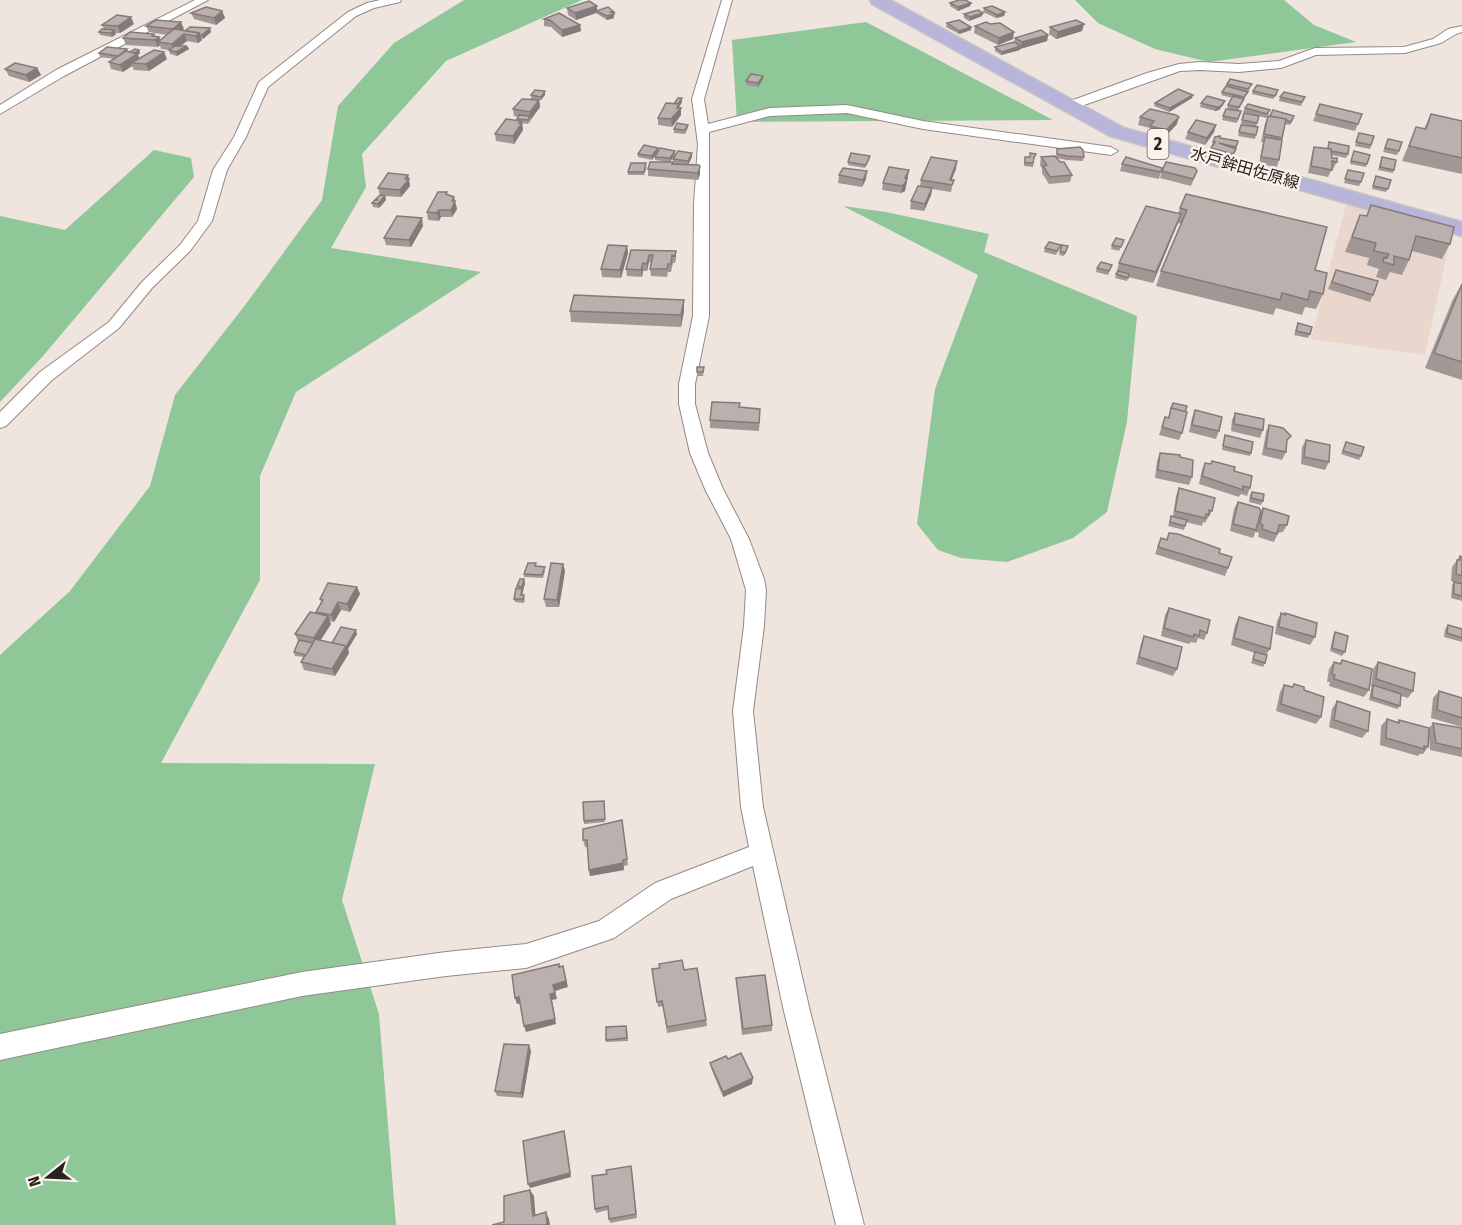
<svg xmlns="http://www.w3.org/2000/svg" width="1462" height="1225" font-family="'Fira Sans Condensed','Noto Sans JP',sans-serif">
<rect width="100%" height="100%" fill="#efe4de"/>
<path fill="#e9d7cd" d="M 1347,201 L 1452,231 L 1425,355 L 1311,339 Z"/>
<g fill="#8fc798">
<path d="M 464,0 L 582,0 L 446,61 L 362,154 L 366,187 L 331,248 L 481,272 L 296,392 L 260,476 L 260,580 L 161,763 L 375,764 L 342,900 L 379,1014 L 396,1225 L 0,1225 L 0,655 L 70,591 L 150,486 L 175,395 L 246,304 L 322,200 L 338,106 L 394,43 Z"/>
<path d="M 1075,0 L 1284,0 L 1314,25 L 1356,42 L 1209,62 L 1155,49 L 1098,23 Z"/>
<path d="M 866,22 L 1053,120 L 737,122 L 732,40 Z"/>
<path d="M 154,150 L 191,158 L 194,177 L 43,356 L 0,402 L 0,216 L 65,230 Z"/>
<path d="M 843,206 L 886,212 L 989,234 L 984,252 L 1137,316 L 1127,422 L 1107,512 L 1073,538 L 1007,562 L 961,558 L 938,550 L 917,524 L 935,389 L 978,275 Z"/>
</g>
<g fill="none" stroke-linecap="round" stroke-linejoin="round">
<defs>
<g id="street">
<path d="M 195,0 L 208,0 L 64,76 L 0,114 L 0,105 L 56,70 Z"/>
<path d="M 380,0 L 401,0 L 400,2 L 374,8 L 356,16 L 268,87 L 246,137 L 227,170 L 212,221 L 190,251 L 152,288 L 119,328 L 52,380 L 6,426 L 0,428 L 0,412 L 40,372 L 109,322 L 142,282 L 180,245 L 198,221 L 213,170 L 234,137 L 259,82 L 348,12 L 367,3 Z"/>
<path d="M 722,0 L 732,0 L 704,99 L 708,124 L 770,108 L 847,105 L 923,121 L 1111,147 L 1118,151 L 1111,155 L 923,129 L 847,113 L 770,116 L 709,132 L 709,316 L 695,384 L 695,404 L 708,453 L 723,489 L 749,539 L 764,579 L 766,590 L 764,626 L 753,711 L 763,807 L 809,1007 L 864,1225 L 836,1225 L 783,1007 L 753,866 L 671,899 L 614,938 L 526,968 L 446,976 L 302,996 L 0,1060 L 0,1034 L 302,972 L 446,952 L 526,944 L 599,921 L 655,883 L 749,847 L 741,807 L 733,711 L 744,626 L 746,590 L 731,539 L 705,489 L 690,453 L 679,404 L 679,384 L 693,316 L 694,204 L 698,144 L 692,99 Z"/>
<path d="M 1462,26 L 1462,32 L 1456,34 L 1441,43 L 1405,53 L 1316,55 L 1281,68 L 1239,72 L 1200,70 L 1180,71 L 1073,109 L 1069,110 L 1063,106 L 1065,103 L 1147,73 L 1179,64 L 1200,62 L 1239,64 L 1279,61 L 1315,48 L 1404,47 L 1433,39 L 1448,29 Z"/>
</g>
<path id="primary" d="M 870,0 L 890,0 L 1124,128 L 1462,222 L 1462,236 L 1110,136 L 872,4 Z"/>
</defs>
<use href="#street" stroke="#948a85" stroke-width="2"/>
<use href="#primary" stroke="#c7c6c5" stroke-width="3"/>
<use href="#street" fill="#fff" fill-rule="evenodd"/>
<use href="#primary" fill="#b8b5db" fill-rule="evenodd"/>
</g>
<g fill="#a19795">
<path d="M 950,3 L 971,3 L 970,6 L 958,11 L 950,6 Z"/>
<path d="M 567,8 L 614,12 L 614,18 L 607,20 L 596,13 L 576,20 L 568,15 Z"/>
<path d="M 984,8 L 1005,12 L 1004,16 L 996,18 L 983,12 Z"/>
<path d="M 222,11 L 225,18 L 216,25 L 194,19 L 191,13 Z"/>
<path d="M 964,14 L 982,16 L 969,21 L 964,18 Z"/>
<path d="M 544,19 L 580,25 L 581,31 L 562,37 L 551,27 L 544,26 Z"/>
<path d="M 947,23 L 971,27 L 971,30 L 959,34 L 946,27 Z"/>
<path d="M 134,24 L 120,33 L 115,33 L 116,34 L 112,37 L 100,35 L 99,32 L 104,29 L 102,25 Z"/>
<path d="M 1084,24 L 1082,31 L 1056,39 L 1049,34 L 1050,27 Z"/>
<path d="M 146,26 L 184,29 L 182,30 L 185,31 L 210,28 L 211,32 L 203,39 L 201,38 L 202,40 L 198,43 L 187,41 L 180,46 L 187,46 L 189,49 L 177,56 L 170,54 L 169,50 L 161,49 L 160,45 L 158,47 L 126,45 L 123,38 L 154,34 L 155,36 L 159,37 L 160,40 L 167,35 L 149,32 Z"/>
<path d="M 975,26 L 1013,39 L 998,45 L 974,33 Z"/>
<path d="M 1048,35 L 1047,41 L 1020,49 L 1020,50 L 1001,55 L 995,51 L 995,47 L 1014,42 L 1015,38 Z"/>
<path d="M 127,49 L 128,52 L 130,52 L 139,50 L 140,53 L 138,55 L 139,58 L 167,59 L 149,71 L 134,70 L 132,66 L 123,72 L 111,69 L 109,62 L 115,59 L 100,57 L 99,53 Z"/>
<path d="M 37,68 L 41,75 L 29,82 L 9,76 L 5,69 Z"/>
<path d="M 763,79 L 758,87 L 746,85 L 746,81 Z"/>
<path d="M 1227,84 L 1250,88 L 1238,111 L 1241,111 L 1237,123 L 1222,120 L 1226,109 L 1237,111 L 1227,108 L 1232,98 L 1221,95 Z"/>
<path d="M 1253,91 L 1277,94 L 1273,99 L 1252,94 Z"/>
<path d="M 531,95 L 545,95 L 541,100 L 531,99 Z"/>
<path d="M 1280,97 L 1305,97 L 1301,106 L 1279,101 Z"/>
<path d="M 682,98 L 682,102 L 679,107 L 679,108 L 681,108 L 681,115 L 672,127 L 658,125 L 658,118 L 674,104 Z"/>
<path d="M 1192,98 L 1169,112 L 1154,106 L 1155,103 Z"/>
<path d="M 539,100 L 540,107 L 528,124 L 521,123 L 522,123 L 523,130 L 514,144 L 496,141 L 495,134 L 517,121 L 518,117 L 514,116 L 513,109 Z"/>
<path d="M 1225,101 L 1223,105 L 1219,110 L 1215,111 L 1200,107 L 1201,103 Z"/>
<path d="M 1245,108 L 1269,113 L 1266,118 L 1259,116 L 1256,127 L 1241,124 L 1244,113 L 1258,116 L 1243,112 Z"/>
<path d="M 1316,114 L 1362,114 L 1355,131 L 1313,121 Z"/>
<path d="M 1431,114 L 1462,121 L 1462,174 L 1402,161 L 1416,127 L 1424,129 Z"/>
<path d="M 1268,116 L 1293,119 L 1290,125 L 1285,124 L 1282,140 L 1279,160 L 1277,167 L 1259,164 L 1263,142 L 1261,142 L 1265,123 Z"/>
<path d="M 1140,117 L 1177,124 L 1164,138 L 1148,133 L 1150,128 L 1138,125 Z"/>
<path d="M 688,125 L 688,128 L 685,134 L 674,133 L 674,129 Z"/>
<path d="M 1216,125 L 1214,132 L 1205,145 L 1185,139 L 1188,132 Z"/>
<path d="M 1241,125 L 1256,135 L 1255,139 L 1238,136 Z"/>
<path d="M 1359,133 L 1374,136 L 1370,149 L 1355,146 Z"/>
<path d="M 1215,137 L 1238,141 L 1235,153 L 1232,158 L 1210,151 Z"/>
<path d="M 1388,139 L 1399,151 L 1397,155 L 1383,152 Z"/>
<path d="M 1329,142 L 1348,154 L 1346,158 L 1332,155 L 1332,158 L 1337,162 L 1333,169 L 1332,169 L 1328,177 L 1308,173 L 1312,154 L 1314,147 L 1327,149 Z"/>
<path d="M 658,148 L 658,151 L 652,160 L 638,157 L 638,154 Z"/>
<path d="M 1057,149 L 1084,157 L 1083,161 L 1066,160 L 1056,158 Z"/>
<path d="M 1354,151 L 1367,164 L 1366,167 L 1350,164 Z"/>
<path d="M 675,154 L 670,162 L 673,162 L 673,159 L 692,157 L 688,164 L 700,167 L 700,174 L 698,180 L 648,176 L 648,169 L 668,162 L 655,160 L 655,157 Z"/>
<path d="M 1036,154 L 1034,160 L 1033,167 L 1024,166 L 1025,157 L 1029,157 Z"/>
<path d="M 870,156 L 869,160 L 865,168 L 848,165 L 848,162 Z"/>
<path d="M 1041,157 L 1072,175 L 1070,182 L 1049,184 L 1042,173 L 1042,169 L 1040,165 Z"/>
<path d="M 1382,157 L 1394,170 L 1393,173 L 1378,170 Z"/>
<path d="M 1122,164 L 1162,168 L 1159,179 L 1120,171 Z"/>
<path d="M 647,167 L 644,175 L 628,175 L 628,172 Z"/>
<path d="M 956,169 L 951,180 L 952,188 L 951,192 L 932,189 L 931,195 L 924,211 L 910,209 L 911,201 L 920,186 L 921,180 Z"/>
<path d="M 909,170 L 906,186 L 905,191 L 901,193 L 882,190 L 883,183 Z"/>
<path d="M 1348,170 L 1361,182 L 1359,186 L 1344,183 Z"/>
<path d="M 1162,171 L 1197,171 L 1191,186 L 1160,178 Z"/>
<path d="M 408,175 L 410,186 L 401,197 L 385,196 L 386,200 L 379,208 L 373,207 L 372,203 L 377,200 L 376,199 L 380,195 L 378,188 Z"/>
<path d="M 839,175 L 866,179 L 862,187 L 838,183 Z"/>
<path d="M 1376,176 L 1388,189 L 1386,192 L 1372,189 Z"/>
<path d="M 1186,194 L 1315,270 L 1323,294 L 1316,309 L 1305,307 L 1302,315 L 1276,308 L 1273,315 L 1156,286 L 1161,271 L 1181,224 L 1178,223 L 1153,283 L 1128,277 L 1127,281 L 1115,278 L 1119,263 L 1178,213 Z"/>
<path d="M 448,195 L 454,197 L 457,209 L 452,217 L 441,217 L 439,221 L 428,220 L 427,212 Z"/>
<path d="M 1371,205 L 1450,244 L 1442,259 L 1412,251 L 1409,260 L 1402,275 L 1390,272 L 1386,280 L 1376,277 L 1379,269 L 1367,265 L 1369,258 L 1345,252 L 1360,215 L 1366,216 Z"/>
<path d="M 423,226 L 411,247 L 386,245 L 384,238 Z"/>
<path d="M 1124,240 L 1119,251 L 1111,249 L 1112,245 Z"/>
<path d="M 1061,245 L 1056,255 L 1044,252 L 1045,248 Z"/>
<path d="M 627,246 L 628,253 L 621,278 L 602,277 L 601,269 Z"/>
<path d="M 1068,246 L 1064,256 L 1059,255 L 1060,251 Z"/>
<path d="M 631,250 L 676,251 L 676,258 L 675,263 L 673,263 L 671,272 L 668,272 L 667,277 L 651,276 L 650,269 L 651,262 L 649,262 L 647,271 L 643,271 L 642,277 L 627,276 L 626,269 Z"/>
<path d="M 1112,265 L 1108,275 L 1096,272 L 1097,268 Z"/>
<path d="M 1336,270 L 1373,295 L 1370,302 L 1328,289 Z"/>
<path d="M 1462,284 L 1462,380 L 1425,368 L 1453,299 Z"/>
<path d="M 684,300 L 684,311 L 681,327 L 571,322 L 570,311 Z"/>
<path d="M 1298,323 L 1310,334 L 1308,338 L 1294,335 Z"/>
<path d="M 697,367 L 704,367 L 703,376 L 697,376 Z"/>
<path d="M 740,403 L 740,407 L 760,416 L 759,431 L 710,428 L 710,420 Z"/>
<path d="M 1173,403 L 1185,412 L 1182,433 L 1179,440 L 1159,435 L 1165,417 L 1168,417 Z"/>
<path d="M 1195,410 L 1219,431 L 1216,439 L 1189,432 L 1192,418 Z"/>
<path d="M 1235,413 L 1263,430 L 1260,438 L 1231,431 L 1232,420 Z"/>
<path d="M 1269,425 L 1287,444 L 1286,452 L 1282,460 L 1262,455 L 1266,432 Z"/>
<path d="M 1225,435 L 1251,453 L 1250,456 L 1222,450 Z"/>
<path d="M 1306,440 L 1329,462 L 1325,470 L 1301,464 L 1302,447 Z"/>
<path d="M 1346,442 L 1361,456 L 1359,460 L 1341,454 Z"/>
<path d="M 1160,453 L 1180,457 L 1192,477 L 1189,485 L 1155,478 L 1157,461 Z"/>
<path d="M 1212,461 L 1234,471 L 1250,488 L 1247,496 L 1241,494 L 1239,497 L 1199,484 L 1202,470 L 1205,463 L 1211,464 Z"/>
<path d="M 1179,488 L 1212,511 L 1205,523 L 1203,522 L 1202,526 L 1186,522 L 1184,530 L 1168,526 L 1171,516 L 1173,516 L 1176,496 Z"/>
<path d="M 1252,492 L 1263,501 L 1261,505 L 1249,502 L 1250,495 Z"/>
<path d="M 1238,502 L 1260,515 L 1263,508 L 1287,525 L 1283,532 L 1278,533 L 1274,542 L 1258,537 L 1259,533 L 1256,532 L 1256,531 L 1253,538 L 1230,531 L 1234,509 Z"/>
<path d="M 1169,533 L 1219,553 L 1228,568 L 1225,576 L 1155,554 L 1161,538 L 1166,540 Z"/>
<path d="M 1460,556 L 1462,557 L 1462,601 L 1451,598 L 1452,585 L 1454,582 L 1451,581 L 1452,567 Z"/>
<path d="M 563,564 L 565,571 L 559,607 L 546,607 L 544,599 Z"/>
<path d="M 536,566 L 545,571 L 543,578 L 524,577 L 524,574 Z"/>
<path d="M 525,583 L 523,590 L 522,595 L 525,599 L 524,603 L 515,602 L 514,599 L 518,588 L 517,586 Z"/>
<path d="M 357,587 L 360,594 L 350,612 L 341,610 L 334,622 L 330,621 L 331,624 L 320,640 L 332,643 L 357,634 L 348,649 L 349,653 L 335,676 L 304,670 L 301,662 L 304,657 L 295,656 L 294,652 L 298,641 L 295,634 L 316,614 L 316,612 L 321,602 L 320,599 Z"/>
<path d="M 1169,608 L 1207,633 L 1204,640 L 1198,638 L 1196,643 L 1191,642 L 1189,644 L 1161,636 L 1165,615 Z"/>
<path d="M 1281,613 L 1284,614 L 1285,613 L 1315,637 L 1310,645 L 1275,634 L 1277,621 Z"/>
<path d="M 1239,617 L 1270,649 L 1266,655 L 1265,663 L 1263,667 L 1251,663 L 1255,653 L 1231,645 L 1235,625 Z"/>
<path d="M 1448,625 L 1462,629 L 1462,642 L 1444,637 L 1445,629 Z"/>
<path d="M 1335,632 L 1345,652 L 1342,656 L 1330,651 L 1333,636 Z"/>
<path d="M 1144,636 L 1177,669 L 1173,676 L 1136,664 L 1141,644 Z"/>
<path d="M 1342,660 L 1369,690 L 1364,697 L 1329,686 L 1330,682 L 1327,682 L 1329,669 L 1334,662 L 1339,664 Z"/>
<path d="M 1378,662 L 1413,691 L 1408,698 L 1401,696 L 1400,706 L 1397,709 L 1369,700 L 1371,689 L 1372,687 L 1371,687 L 1373,669 Z"/>
<path d="M 1294,684 L 1304,690 L 1321,717 L 1316,724 L 1276,711 L 1280,692 L 1284,685 L 1292,687 Z"/>
<path d="M 1439,691 L 1462,698 L 1462,727 L 1431,718 L 1433,698 Z"/>
<path d="M 1337,701 L 1368,731 L 1362,738 L 1329,727 L 1332,709 Z"/>
<path d="M 1387,719 L 1397,722 L 1399,720 L 1429,728 L 1433,723 L 1462,728 L 1462,757 L 1430,750 L 1429,738 L 1428,747 L 1423,754 L 1420,754 L 1418,756 L 1380,745 L 1381,726 Z"/>
<path d="M 604,801 L 605,822 L 584,824 L 584,821 Z"/>
<path d="M 622,820 L 628,865 L 624,866 L 624,870 L 590,876 L 588,847 L 585,847 L 583,840 Z"/>
<path d="M 660,968 L 684,970 L 706,1020 L 707,1026 L 667,1033 L 663,1006 L 658,1007 L 652,969 Z"/>
<path d="M 736,978 L 772,1025 L 772,1031 L 742,1035 Z"/>
<path d="M 627,1028 L 628,1041 L 606,1042 L 606,1040 Z"/>
<path d="M 531,1051 L 523,1098 L 497,1096 L 495,1091 Z"/>
<path d="M 728,1059 L 752,1084 L 723,1097 L 711,1068 L 710,1063 Z"/>
<path d="M 632,1170 L 637,1218 L 610,1223 L 608,1210 L 596,1213 L 595,1209 Z"/>
</g>
<g fill="#837b79">
<path d="M 971,3 L 970,6 L 958,11 L 958,7 Z"/>
<path d="M 597,6 L 597,11 L 596,11 L 596,13 L 576,20 L 575,13 Z"/>
<path d="M 222,11 L 225,18 L 216,25 L 214,18 Z"/>
<path d="M 611,12 L 614,12 L 614,18 L 607,20 L 607,16 Z"/>
<path d="M 1005,12 L 1004,16 L 996,18 L 997,15 Z"/>
<path d="M 983,13 L 982,16 L 969,21 L 970,17 Z"/>
<path d="M 131,17 L 134,24 L 120,33 L 118,26 Z"/>
<path d="M 181,22 L 184,29 L 176,36 L 173,29 Z"/>
<path d="M 1084,24 L 1082,31 L 1056,39 L 1058,32 Z"/>
<path d="M 580,25 L 581,31 L 562,37 L 562,30 Z"/>
<path d="M 971,27 L 971,30 L 959,34 L 959,31 Z"/>
<path d="M 210,28 L 211,32 L 203,39 L 202,35 Z"/>
<path d="M 114,30 L 116,34 L 112,37 L 111,33 Z"/>
<path d="M 1014,32 L 1013,39 L 998,45 L 999,38 Z"/>
<path d="M 199,33 L 202,40 L 198,43 L 196,36 Z"/>
<path d="M 154,34 L 156,39 L 159,37 L 161,42 L 158,42 L 160,45 L 158,47 L 155,40 L 152,36 Z"/>
<path d="M 184,34 L 187,41 L 174,51 L 172,44 Z"/>
<path d="M 1048,35 L 1047,41 L 1020,49 L 1022,42 Z"/>
<path d="M 187,46 L 189,49 L 177,56 L 176,52 Z"/>
<path d="M 1020,46 L 1020,50 L 1001,55 L 1002,52 Z"/>
<path d="M 139,50 L 140,53 L 138,55 L 140,61 L 131,63 L 132,66 L 123,72 L 120,65 L 127,58 Z"/>
<path d="M 164,52 L 167,59 L 149,71 L 146,64 Z"/>
<path d="M 37,68 L 41,75 L 29,82 L 26,75 Z"/>
<path d="M 763,76 L 763,79 L 758,87 L 758,83 Z"/>
<path d="M 545,91 L 545,95 L 541,100 L 541,97 Z"/>
<path d="M 1193,95 L 1192,98 L 1169,112 L 1170,108 Z"/>
<path d="M 682,98 L 682,102 L 679,107 L 679,110 L 681,108 L 681,115 L 672,127 L 671,119 L 677,106 Z"/>
<path d="M 539,100 L 540,107 L 531,119 L 530,112 Z"/>
<path d="M 1225,101 L 1223,105 L 1219,110 L 1215,111 L 1216,107 Z"/>
<path d="M 1179,117 L 1177,124 L 1164,138 L 1166,130 Z"/>
<path d="M 521,121 L 521,125 L 522,123 L 523,130 L 514,144 L 513,136 Z"/>
<path d="M 1216,125 L 1214,132 L 1205,145 L 1207,138 Z"/>
<path d="M 658,148 L 658,151 L 652,160 L 652,156 Z"/>
<path d="M 675,151 L 675,154 L 670,162 L 670,158 Z"/>
<path d="M 692,153 L 692,157 L 688,165 L 688,161 Z"/>
<path d="M 957,161 L 956,169 L 950,184 L 950,180 Z"/>
<path d="M 700,167 L 700,174 L 698,180 L 698,173 Z"/>
<path d="M 909,170 L 906,186 L 905,191 L 901,193 L 902,186 Z"/>
<path d="M 867,171 L 866,179 L 862,187 L 863,180 Z"/>
<path d="M 408,175 L 410,186 L 401,197 L 400,190 Z"/>
<path d="M 932,188 L 931,195 L 924,211 L 925,204 Z"/>
<path d="M 385,196 L 386,200 L 379,208 L 378,204 Z"/>
<path d="M 454,197 L 457,209 L 452,217 L 451,210 L 452,201 Z"/>
<path d="M 439,210 L 441,217 L 439,221 L 437,213 Z"/>
<path d="M 1181,214 L 1177,225 L 1153,283 L 1156,272 Z"/>
<path d="M 422,218 L 423,226 L 411,247 L 409,240 Z"/>
<path d="M 627,246 L 628,253 L 621,278 L 620,270 Z"/>
<path d="M 649,255 L 649,262 L 647,271 L 647,264 Z"/>
<path d="M 643,263 L 643,271 L 642,277 L 641,270 Z"/>
<path d="M 684,300 L 684,311 L 681,327 L 681,315 Z"/>
<path d="M 563,564 L 565,571 L 559,607 L 557,600 Z"/>
<path d="M 524,579 L 525,583 L 521,599 L 521,595 L 522,587 Z"/>
<path d="M 357,587 L 360,594 L 350,612 L 347,604 Z"/>
<path d="M 338,602 L 341,610 L 334,622 L 331,615 Z"/>
<path d="M 328,616 L 331,624 L 317,646 L 314,638 Z"/>
<path d="M 356,630 L 357,634 L 348,649 L 349,653 L 335,676 L 332,669 Z"/>
<path d="M 623,863 L 624,870 L 590,876 L 589,870 Z"/>
<path d="M 563,966 L 568,987 L 555,991 L 557,999 L 552,1000 L 556,1024 L 526,1032 L 524,1026 L 550,994 L 553,985 Z"/>
<path d="M 519,997 L 521,1003 L 517,1004 L 515,998 Z"/>
<path d="M 529,1045 L 531,1051 L 523,1098 L 521,1093 Z"/>
<path d="M 753,1078 L 752,1084 L 723,1097 L 723,1092 Z"/>
<path d="M 564,1131 L 565,1135 L 571,1177 L 530,1188 L 528,1184 Z"/>
<path d="M 530,1190 L 534,1196 L 536,1222 L 533,1216 Z"/>
<path d="M 546,1212 L 549,1219 L 550,1225 L 547,1225 Z"/>
</g>
<g fill="#bbb0ad" stroke="#837b79" stroke-width="1.5">
<path d="M 959,0 L 965,0 L 971,3 L 958,7 L 950,3 Z"/>
<path d="M 589,1 L 597,6 L 575,13 L 567,8 Z"/>
<path d="M 992,6 L 1005,12 L 997,15 L 984,8 Z"/>
<path d="M 206,7 L 222,11 L 214,18 L 191,13 Z"/>
<path d="M 608,7 L 614,12 L 611,12 L 614,14 L 607,16 L 596,11 Z"/>
<path d="M 978,10 L 983,13 L 970,17 L 964,14 Z"/>
<path d="M 559,13 L 580,25 L 562,30 L 550,20 L 544,19 Z"/>
<path d="M 117,15 L 131,17 L 118,26 L 102,25 Z"/>
<path d="M 156,20 L 181,22 L 173,29 L 146,26 Z"/>
<path d="M 959,20 L 971,27 L 959,31 L 947,23 Z"/>
<path d="M 1076,20 L 1084,24 L 1058,32 L 1050,27 Z"/>
<path d="M 986,22 L 990,24 L 1000,23 L 1014,32 L 999,38 L 975,26 Z"/>
<path d="M 190,27 L 210,28 L 202,35 L 200,35 L 199,33 L 185,31 Z"/>
<path d="M 102,29 L 114,30 L 111,33 L 99,32 Z"/>
<path d="M 174,29 L 199,33 L 196,36 L 184,34 L 172,44 L 158,42 Z"/>
<path d="M 1041,30 L 1048,35 L 1022,42 L 1015,38 Z"/>
<path d="M 130,32 L 154,34 L 152,36 L 159,37 L 155,40 L 123,38 Z"/>
<path d="M 1014,42 L 1020,46 L 1002,52 L 995,47 Z"/>
<path d="M 175,46 L 187,46 L 176,52 L 169,50 Z"/>
<path d="M 107,47 L 127,49 L 118,56 L 99,53 Z"/>
<path d="M 135,49 L 139,50 L 134,53 L 130,52 Z"/>
<path d="M 154,50 L 164,52 L 146,64 L 131,63 Z"/>
<path d="M 126,51 L 137,54 L 120,65 L 109,62 Z"/>
<path d="M 15,63 L 37,68 L 26,75 L 5,69 Z"/>
<path d="M 751,74 L 763,76 L 758,83 L 746,81 Z"/>
<path d="M 1230,79 L 1252,84 L 1248,89 L 1227,84 Z"/>
<path d="M 1257,85 L 1278,90 L 1275,96 L 1253,91 Z"/>
<path d="M 1226,86 L 1248,92 L 1244,97 L 1222,92 Z"/>
<path d="M 1178,89 L 1193,95 L 1170,108 L 1155,103 Z"/>
<path d="M 535,90 L 545,91 L 541,97 L 531,95 Z"/>
<path d="M 1284,92 L 1305,97 L 1302,102 L 1280,97 Z"/>
<path d="M 1207,96 L 1225,101 L 1220,107 L 1216,107 L 1201,103 Z"/>
<path d="M 1233,96 L 1244,99 L 1239,107 L 1228,105 Z"/>
<path d="M 678,98 L 682,98 L 678,104 L 674,104 Z"/>
<path d="M 522,99 L 539,100 L 530,112 L 513,109 Z"/>
<path d="M 666,103 L 679,104 L 677,108 L 681,108 L 671,119 L 658,118 Z"/>
<path d="M 1248,104 L 1270,110 L 1267,114 L 1245,108 Z"/>
<path d="M 1320,104 L 1362,114 L 1358,124 L 1316,114 Z"/>
<path d="M 1150,109 L 1176,115 L 1179,117 L 1166,130 L 1150,126 L 1154,121 L 1140,117 Z"/>
<path d="M 1226,109 L 1241,111 L 1238,119 L 1223,116 Z"/>
<path d="M 1273,110 L 1294,116 L 1291,122 L 1286,120 L 1286,119 L 1270,116 Z"/>
<path d="M 1244,113 L 1259,116 L 1257,123 L 1242,120 Z"/>
<path d="M 1431,114 L 1462,121 L 1462,158 L 1409,146 L 1416,127 L 1426,129 Z"/>
<path d="M 519,115 L 530,116 L 528,120 L 517,119 Z"/>
<path d="M 1268,116 L 1286,119 L 1282,138 L 1264,134 Z"/>
<path d="M 506,119 L 521,121 L 519,123 L 522,123 L 513,136 L 495,134 Z"/>
<path d="M 1196,120 L 1216,125 L 1207,138 L 1188,132 Z"/>
<path d="M 677,123 L 688,125 L 685,130 L 674,129 Z"/>
<path d="M 1241,125 L 1258,127 L 1256,135 L 1239,132 Z"/>
<path d="M 1359,133 L 1374,136 L 1371,145 L 1356,142 Z"/>
<path d="M 1220,136 L 1220,138 L 1238,141 L 1236,147 L 1219,143 L 1236,149 L 1233,154 L 1211,148 L 1215,142 L 1213,142 L 1215,137 Z"/>
<path d="M 1265,137 L 1282,140 L 1279,160 L 1261,157 Z"/>
<path d="M 1388,139 L 1402,142 L 1399,151 L 1385,148 Z"/>
<path d="M 1329,142 L 1349,146 L 1348,154 L 1331,151 L 1331,149 L 1328,149 Z"/>
<path d="M 644,145 L 658,148 L 652,156 L 638,154 Z"/>
<path d="M 1080,147 L 1083,150 L 1084,157 L 1067,156 L 1057,154 L 1057,149 Z"/>
<path d="M 1314,147 L 1331,149 L 1332,158 L 1337,158 L 1337,162 L 1332,161 L 1332,170 L 1311,166 Z"/>
<path d="M 660,148 L 675,151 L 670,158 L 655,157 Z"/>
<path d="M 678,151 L 692,153 L 688,161 L 673,159 Z"/>
<path d="M 1354,151 L 1370,155 L 1367,164 L 1351,161 Z"/>
<path d="M 851,153 L 870,156 L 866,165 L 848,162 Z"/>
<path d="M 1030,153 L 1036,154 L 1034,157 L 1033,163 L 1025,163 L 1025,157 L 1030,157 Z"/>
<path d="M 1055,156 L 1060,162 L 1064,162 L 1072,175 L 1050,177 L 1043,166 L 1047,165 L 1041,157 Z"/>
<path d="M 931,157 L 957,161 L 950,180 L 954,180 L 952,185 L 921,180 Z"/>
<path d="M 1126,157 L 1162,168 L 1161,172 L 1122,164 Z"/>
<path d="M 1382,157 L 1396,160 L 1394,170 L 1380,167 Z"/>
<path d="M 650,162 L 673,162 L 672,164 L 699,165 L 700,167 L 698,173 L 648,169 Z"/>
<path d="M 1166,162 L 1195,168 L 1197,171 L 1193,179 L 1162,171 Z"/>
<path d="M 631,163 L 646,163 L 644,172 L 628,172 Z"/>
<path d="M 889,167 L 909,170 L 905,178 L 907,179 L 905,183 L 902,186 L 883,183 Z"/>
<path d="M 843,168 L 867,171 L 863,180 L 839,175 Z"/>
<path d="M 1348,170 L 1364,173 L 1361,182 L 1345,179 Z"/>
<path d="M 388,173 L 408,175 L 405,179 L 409,179 L 400,190 L 378,188 Z"/>
<path d="M 1376,176 L 1391,180 L 1388,189 L 1373,186 Z"/>
<path d="M 918,186 L 932,188 L 925,204 L 911,201 Z"/>
<path d="M 438,192 L 447,192 L 446,194 L 454,197 L 452,201 L 455,201 L 451,210 L 439,210 L 437,213 L 427,212 Z"/>
<path d="M 1186,194 L 1327,227 L 1315,270 L 1327,273 L 1323,294 L 1310,291 L 1308,300 L 1282,293 L 1280,300 L 1161,271 L 1187,210 L 1180,208 Z"/>
<path d="M 380,195 L 385,196 L 378,204 L 372,203 L 375,200 L 378,200 L 376,199 Z"/>
<path d="M 1371,205 L 1454,227 L 1450,244 L 1416,236 L 1409,260 L 1394,256 L 1394,265 L 1383,262 L 1384,257 L 1387,258 L 1389,254 L 1374,251 L 1376,243 L 1352,237 L 1360,215 L 1367,216 Z"/>
<path d="M 1146,206 L 1181,214 L 1156,272 L 1119,263 Z"/>
<path d="M 397,216 L 422,218 L 409,240 L 384,238 Z"/>
<path d="M 1116,238 L 1124,240 L 1121,247 L 1112,245 Z"/>
<path d="M 1049,242 L 1061,245 L 1057,251 L 1045,248 Z"/>
<path d="M 608,245 L 627,246 L 620,270 L 601,269 Z"/>
<path d="M 1062,245 L 1068,246 L 1065,253 L 1060,251 Z"/>
<path d="M 631,250 L 676,251 L 675,256 L 672,255 L 671,264 L 668,264 L 667,269 L 650,269 L 653,255 L 649,255 L 647,264 L 643,263 L 641,270 L 626,269 Z"/>
<path d="M 1101,262 L 1112,265 L 1109,271 L 1097,268 Z"/>
<path d="M 1336,270 L 1378,281 L 1373,295 L 1332,282 Z"/>
<path d="M 1118,271 L 1129,274 L 1128,278 L 1116,274 Z"/>
<path d="M 1462,284 L 1462,362 L 1434,353 Z"/>
<path d="M 574,295 L 684,300 L 681,315 L 570,311 Z"/>
<path d="M 1298,323 L 1312,327 L 1310,334 L 1296,331 Z"/>
<path d="M 697,367 L 704,367 L 703,372 L 697,372 Z"/>
<path d="M 712,402 L 740,403 L 739,407 L 760,409 L 759,423 L 710,420 Z"/>
<path d="M 1173,403 L 1187,406 L 1185,412 L 1171,408 Z"/>
<path d="M 1171,408 L 1187,412 L 1182,433 L 1162,427 L 1165,417 L 1169,418 Z"/>
<path d="M 1195,410 L 1222,417 L 1219,431 L 1192,425 Z"/>
<path d="M 1235,413 L 1264,419 L 1263,430 L 1234,424 Z"/>
<path d="M 1269,425 L 1283,428 L 1291,436 L 1287,440 L 1286,452 L 1266,448 Z"/>
<path d="M 1225,435 L 1253,442 L 1251,453 L 1223,446 Z"/>
<path d="M 1306,440 L 1330,445 L 1329,462 L 1304,457 Z"/>
<path d="M 1346,442 L 1364,447 L 1361,456 L 1343,451 Z"/>
<path d="M 1160,453 L 1180,455 L 1180,457 L 1193,460 L 1192,477 L 1158,470 Z"/>
<path d="M 1212,461 L 1235,467 L 1234,471 L 1252,476 L 1250,488 L 1243,486 L 1243,490 L 1202,476 L 1205,463 L 1211,464 Z"/>
<path d="M 1179,488 L 1215,498 L 1212,511 L 1209,510 L 1209,515 L 1206,514 L 1205,518 L 1175,511 Z"/>
<path d="M 1252,492 L 1264,494 L 1263,501 L 1251,498 Z"/>
<path d="M 1238,502 L 1259,508 L 1261,511 L 1256,530 L 1233,524 Z"/>
<path d="M 1263,508 L 1289,516 L 1287,525 L 1279,525 L 1277,534 L 1262,529 L 1263,525 L 1260,524 Z"/>
<path d="M 1171,516 L 1187,520 L 1185,526 L 1170,522 Z"/>
<path d="M 1169,533 L 1178,534 L 1220,549 L 1219,553 L 1232,557 L 1228,568 L 1158,547 L 1161,538 L 1167,540 Z"/>
<path d="M 1460,556 L 1462,557 L 1462,576 L 1456,574 L 1457,560 L 1460,560 Z"/>
<path d="M 528,563 L 536,563 L 535,566 L 545,567 L 542,575 L 524,574 Z"/>
<path d="M 551,563 L 563,564 L 557,600 L 544,599 Z"/>
<path d="M 520,579 L 524,579 L 522,587 L 517,586 Z"/>
<path d="M 1454,582 L 1462,584 L 1462,596 L 1454,594 Z"/>
<path d="M 328,583 L 357,587 L 347,604 L 338,602 L 331,615 L 316,612 L 323,600 L 320,599 Z"/>
<path d="M 516,588 L 522,589 L 521,595 L 524,595 L 523,599 L 514,599 Z"/>
<path d="M 1169,608 L 1210,620 L 1207,633 L 1200,630 L 1199,636 L 1194,634 L 1193,637 L 1164,628 Z"/>
<path d="M 310,612 L 328,616 L 314,638 L 295,634 Z"/>
<path d="M 1281,613 L 1285,615 L 1285,613 L 1317,623 L 1315,637 L 1279,627 Z"/>
<path d="M 1239,617 L 1273,627 L 1270,649 L 1234,638 Z"/>
<path d="M 1448,625 L 1462,629 L 1462,638 L 1447,633 Z"/>
<path d="M 341,627 L 356,630 L 346,647 L 346,646 L 332,643 Z"/>
<path d="M 1335,632 L 1348,636 L 1345,652 L 1332,648 Z"/>
<path d="M 1144,636 L 1182,647 L 1177,669 L 1139,657 Z"/>
<path d="M 315,639 L 346,646 L 332,669 L 301,662 Z"/>
<path d="M 299,640 L 313,643 L 306,655 L 294,652 Z"/>
<path d="M 1255,652 L 1267,655 L 1265,663 L 1253,659 Z"/>
<path d="M 1342,660 L 1372,669 L 1369,690 L 1334,679 L 1335,675 L 1332,674 L 1334,662 L 1341,664 Z"/>
<path d="M 1378,662 L 1415,673 L 1413,691 L 1376,679 Z"/>
<path d="M 1294,684 L 1304,687 L 1304,690 L 1324,697 L 1321,717 L 1281,704 L 1284,685 L 1293,687 Z"/>
<path d="M 1373,685 L 1401,694 L 1400,706 L 1372,697 Z"/>
<path d="M 1439,691 L 1462,698 L 1462,718 L 1437,710 Z"/>
<path d="M 1337,701 L 1370,712 L 1368,731 L 1334,720 Z"/>
<path d="M 1387,719 L 1399,723 L 1399,720 L 1429,728 L 1428,747 L 1424,746 L 1424,749 L 1386,738 Z"/>
<path d="M 1433,723 L 1462,728 L 1462,749 L 1436,743 Z"/>
<path d="M 604,801 L 605,819 L 584,821 L 583,802 Z"/>
<path d="M 622,820 L 627,859 L 623,860 L 623,863 L 589,870 L 587,840 L 583,840 L 583,829 Z"/>
<path d="M 682,960 L 684,970 L 697,968 L 706,1020 L 667,1027 L 662,1001 L 657,1002 L 652,969 L 660,968 L 659,964 Z"/>
<path d="M 559,964 L 559,967 L 563,966 L 566,981 L 553,985 L 555,993 L 550,994 L 555,1019 L 524,1026 L 519,997 L 515,998 L 512,975 Z"/>
<path d="M 765,975 L 772,1025 L 743,1029 L 736,978 Z"/>
<path d="M 626,1026 L 627,1038 L 606,1040 L 606,1027 Z"/>
<path d="M 504,1044 L 529,1045 L 521,1093 L 495,1091 Z"/>
<path d="M 741,1053 L 753,1078 L 723,1092 L 710,1063 L 726,1056 L 728,1059 Z"/>
<path d="M 564,1131 L 570,1173 L 528,1184 L 523,1141 Z"/>
<path d="M 631,1166 L 636,1214 L 609,1219 L 608,1206 L 595,1209 L 592,1176 L 607,1174 L 606,1170 Z"/>
<path d="M 530,1190 L 533,1216 L 546,1212 L 547,1225 L 492,1225 L 504,1222 L 504,1196 Z"/>
</g>
<g text-anchor="middle" dominant-baseline="central" stroke-width="5" stroke-linejoin="round" paint-order="stroke">
<g font-size="16" fill="#272321" stroke="#fcf1eb">
<text transform="translate(1245 168) rotate(16)">水戸鉾田佐原線</text>
</g>
<rect fill="#fcf1eb" stroke="#67615e" stroke-width="1.5" x="1147.5" y="129" width="21" height="30" rx="4.5"/>
<g font-size="18" font-weight="bold" fill="#272321">
<text x="1158" y="144">2</text>
</g>
</g>
<g transform="translate(48 1177) rotate(252)" stroke="#fcf1eb" stroke-width="4.5" paint-order="stroke">
<path d="M0-4.5L10 22L0 15L-10 22Z" fill="#272321"/>
<text y="-9" font-size="16" font-weight="bold" text-anchor="middle" fill="#272321">N</text>
</g>
</svg>
